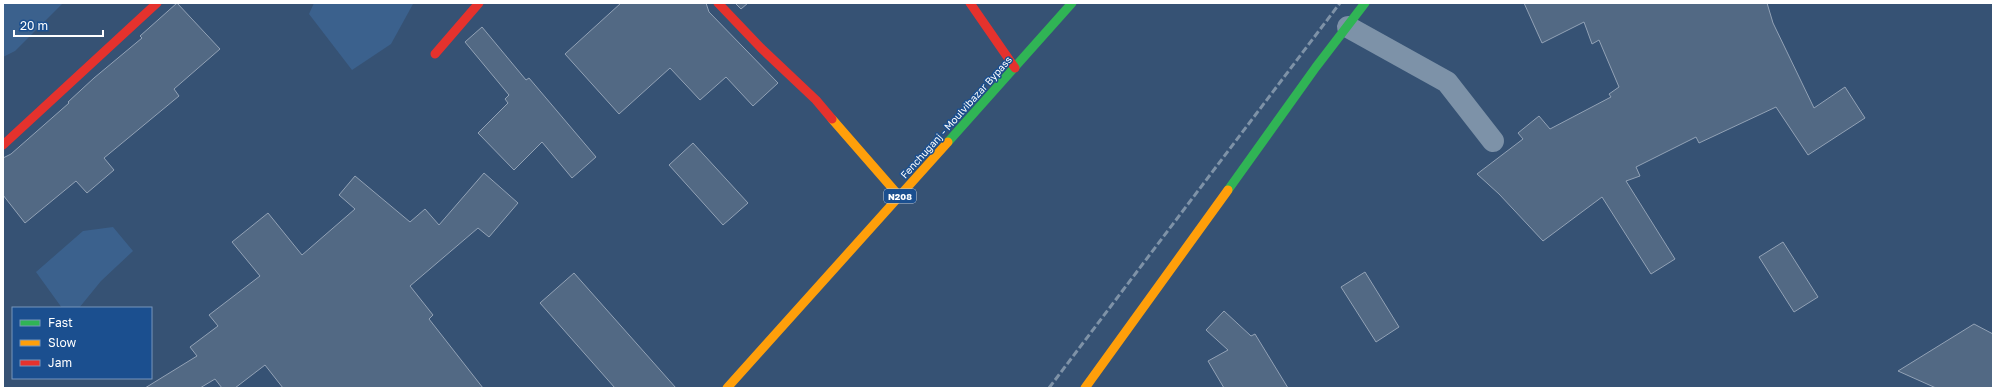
<svg xmlns="http://www.w3.org/2000/svg" width="1996" height="391" font-family="'Golos Text',sans-serif">
<rect width="100%" height="100%" fill="#365274"/>
<g fill="#3b618d">
<path d="M 3,3 L 63,3 L 15,51 L 3,57 Z"/>
<path d="M 314,3 L 412,3 L 413,4 L 391,44 L 352,70 L 309,14 Z"/>
<path d="M 113,227 L 133,251 L 101,281 L 79,308 L 62,308 L 36,272 L 83,231 Z"/>
</g>
<g fill="#526984" stroke="#92a2b6">
<path d="M 177,3 L 220,49 L 174,89 L 179,96 L 104,158 L 114,170 L 87,193 L 76,181 L 25,223 L 3,195 L 3,158 L 11,154 L 69,103 L 68,102 L 94,78 L 142,38 L 140,36 Z"/>
<path d="M 621,3 L 706,3 L 709,12 L 778,83 L 753,106 L 726,77 L 700,100 L 670,68 L 619,114 L 565,54 Z"/>
<path d="M 735,3 L 748,3 L 741,9 Z"/>
<path d="M 1524,3 L 1767,3 L 1773,23 L 1814,108 L 1845,87 L 1865,118 L 1808,155 L 1776,107 L 1699,143 L 1696,137 L 1636,167 L 1640,176 L 1626,181 L 1675,259 L 1651,274 L 1602,197 L 1543,241 L 1499,194 L 1477,174 L 1523,139 L 1518,133 L 1539,116 L 1550,129 L 1611,97 L 1609,94 L 1619,87 L 1599,40 L 1592,44 L 1584,22 L 1542,43 Z"/>
<path d="M 482,27 L 526,80 L 529,78 L 596,157 L 572,178 L 542,142 L 514,170 L 478,133 L 508,103 L 505,99 L 509,95 L 465,42 Z"/>
<path d="M 693,143 L 748,203 L 723,225 L 669,165 Z"/>
<path d="M 484,173 L 518,203 L 489,237 L 478,228 L 410,286 L 433,315 L 429,319 L 483,388 L 283,388 L 265,365 L 235,388 L 222,388 L 215,379 L 200,388 L 145,388 L 197,356 L 190,347 L 218,326 L 209,315 L 260,276 L 232,242 L 268,213 L 302,255 L 355,209 L 339,195 L 355,176 L 410,222 L 425,209 L 439,225 Z"/>
<path d="M 1783,242 L 1818,297 L 1794,312 L 1759,257 Z"/>
<path d="M 1365,272 L 1399,327 L 1376,342 L 1341,287 Z"/>
<path d="M 574,273 L 676,388 L 615,388 L 540,303 Z"/>
<path d="M 1224,311 L 1251,336 L 1255,334 L 1288,388 L 1224,388 L 1208,361 L 1228,350 L 1206,330 Z"/>
<path d="M 1974,324 L 1993,334 L 1993,388 L 1936,388 L 1898,371 Z"/>
</g>
<g fill="none" stroke-linecap="round" stroke-linejoin="round">
<path stroke="#7d92a8" stroke-width="22" d="M 1348,27 L 1447,82 L 1493,141"/>
<g stroke="#30b455" stroke-width="9">
<path d="M 948,142 L 1072,3"/>
<path d="M 1228,190 L 1316,67 L 1365,3"/>
</g>
<g stroke="#ff9f0a" stroke-width="9">
<path d="M 832,119 L 900,197"/>
<path d="M 727,388 L 948,142"/>
<path d="M 1085,388 L 1228,190"/>
</g>
<g stroke="#e5322d" stroke-width="9">
<path d="M 718,3 L 761,48 L 816,100 L 832,119"/>
<path d="M 970,3 L 1015,68"/>
<path d="M 435,54 L 479,3"/>
<path d="M 3,145 L 157,3"/>
</g>
<path stroke="#7e92a7" stroke-width="3" stroke-dasharray="7 3" stroke-linecap="butt" d="M 1049,388 L 1340,3"/>
</g>
<g text-anchor="middle" dominant-baseline="central" stroke-width="3" stroke-linejoin="round" paint-order="stroke">
<rect fill="#1b4f8f" stroke="#bbcadd" stroke-width="1" x="884" y="189" width="32" height="14" rx="3"/>
<g font-size="9" font-weight="bold" fill="#fff">
<text x="900" y="196">N208</text>
</g>
<g font-size="10" fill="#fff" stroke="#1b4f8f">
<text transform="translate(956 117) rotate(-48)">Fenchuganj - Moulvibazar Bypass</text>
</g>
</g>
<rect width="1996" height="391" fill="none" stroke="#ffffff" stroke-width="8"/>
<rect x="12" y="307" width="140" height="72" fill="#1b4f8f" stroke="#7695bc"/>
<rect x="20" y="320" width="20" height="6" fill="#30b455" stroke="#7695bc"/>
<text x="48" y="327" font-size="12" fill="#ffffff">Fast</text>
<rect x="20" y="340" width="20" height="6" fill="#ff9f0a" stroke="#7695bc"/>
<text x="48" y="347" font-size="12" fill="#ffffff">Slow</text>
<rect x="20" y="360" width="20" height="6" fill="#e5322d" stroke="#7695bc"/>
<text x="48" y="367" font-size="12" fill="#ffffff">Jam</text>
<path d="M14 30v6h89v-6" fill="none" stroke="#ffffff" stroke-width="2"/>
<text x="20" y="30" font-size="12" fill="#ffffff" stroke="#1b4f8f" stroke-width="3" paint-order="stroke">20 m</text>
</svg>
